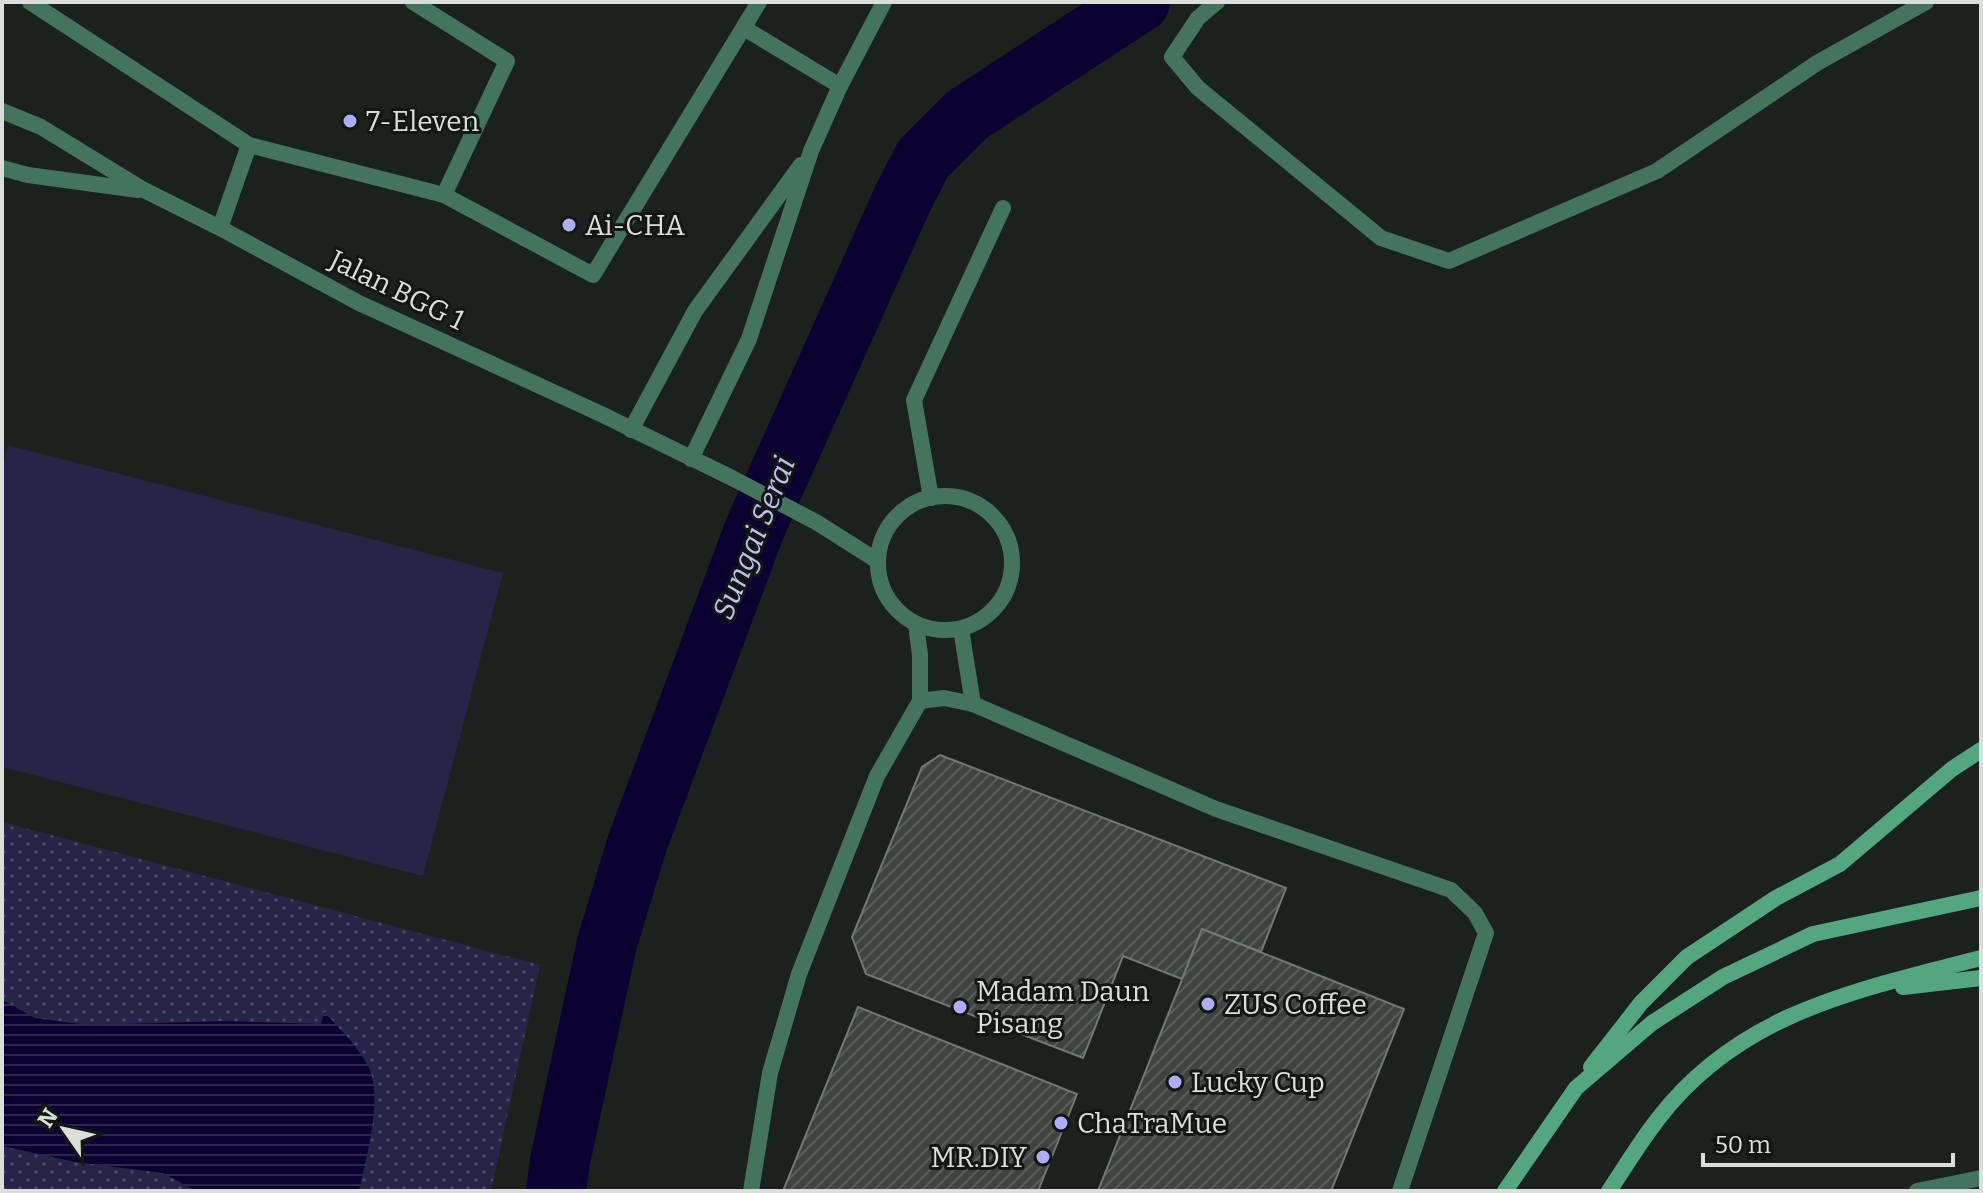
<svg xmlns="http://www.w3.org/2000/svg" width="1983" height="1193" font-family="Bitter,serif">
<defs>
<pattern id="park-dots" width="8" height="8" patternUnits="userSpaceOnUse" patternTransform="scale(2)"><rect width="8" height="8" fill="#262547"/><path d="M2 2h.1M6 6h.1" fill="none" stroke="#454461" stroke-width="1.8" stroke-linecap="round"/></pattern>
<pattern id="water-rules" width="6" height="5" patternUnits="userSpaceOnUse" patternTransform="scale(2)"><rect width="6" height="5" fill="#0c0231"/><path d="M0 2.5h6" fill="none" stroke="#2f264e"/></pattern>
<pattern id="building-hatch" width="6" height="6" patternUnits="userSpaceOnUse" patternTransform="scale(2)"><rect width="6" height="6" fill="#3d4440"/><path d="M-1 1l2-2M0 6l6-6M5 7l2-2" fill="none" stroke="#585f5b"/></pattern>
</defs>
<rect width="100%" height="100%" fill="#1b211d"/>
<path fill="#262547" d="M 8,445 L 503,573 L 423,876 L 2,767 L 2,469 Z"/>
<path fill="url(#park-dots)" d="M 2,822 L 540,965 L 491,1191 L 2,1191 Z"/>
<path fill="url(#water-rules)" d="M 2,1000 L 35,1018 L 88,1025 L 226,1021 L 321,1024 L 324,1012 C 340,1029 357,1045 368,1066 C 384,1097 366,1158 359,1191 L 196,1191 L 163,1173 L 75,1162 L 2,1146 Z"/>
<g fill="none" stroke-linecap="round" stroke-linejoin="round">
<path stroke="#0c0231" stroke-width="60" d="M 556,1191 L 560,1161 L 607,943 L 637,844 L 755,528 L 902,200 L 923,159 L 967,115 L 1140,2"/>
</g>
<g fill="url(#building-hatch)" stroke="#717974" stroke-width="2">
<path d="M 940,755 L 1286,888 L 1261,952 L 1202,929 L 1182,979 L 1123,956 L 1083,1058 L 866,974 L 852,937 L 922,767 Z"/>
<path d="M 1202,929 L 1404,1009 L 1331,1191 L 1098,1191 Z"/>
<path d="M 858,1007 L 1077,1094 L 1038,1191 L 783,1191 Z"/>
</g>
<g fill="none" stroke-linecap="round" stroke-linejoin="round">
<g stroke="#44755c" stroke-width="16">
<path d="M 30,2 L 249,145 L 444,195 L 593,275 L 759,2"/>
<path d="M 413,2 L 507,61 L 444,195"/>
<path d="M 744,28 L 840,86"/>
<path d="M 220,228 L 249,145"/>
<path d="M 961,629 L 973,704 L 1216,809 L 1451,890 L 1475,913 L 1486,933 L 1400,1191"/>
<path d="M 920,701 L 944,698 L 973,704"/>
<path d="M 751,1191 L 770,1073 L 799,974 L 877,776 L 920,701 L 920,655 L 916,624"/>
</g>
<g stroke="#44755c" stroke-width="16">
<path d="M 1217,2 L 1198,18 L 1172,57 L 1198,88 L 1381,238 L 1449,261 L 1657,171 L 1817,63 L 1926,2"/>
<path d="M 2,111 L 41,127 L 144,190 L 220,228 L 359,303 L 601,414 L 730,477 L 816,522 L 876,560"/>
<path d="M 2,168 L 28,175 L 138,190"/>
<path d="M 631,430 L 695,311 L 801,165"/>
<path d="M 691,459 L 749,339 L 811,151 L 840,86 L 884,2"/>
<circle cx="945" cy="563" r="67"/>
<path d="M 931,498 L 914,400 L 1003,208"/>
<path d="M 1917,1191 L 1981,1178"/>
</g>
<g stroke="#54a67f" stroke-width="16">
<path d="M 1903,987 L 1981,978"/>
<path d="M 1591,1067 L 1641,1003 L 1687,957 L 1776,898 L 1840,864 L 1952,769 L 1981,750"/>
<path d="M 1505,1191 L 1576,1088 L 1652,1023 L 1723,977 L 1813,934 L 1981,898"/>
<path d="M 1609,1191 C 1625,1167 1640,1142 1658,1119 C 1740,1012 1858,990 1981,958"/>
</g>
</g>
<g fill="#adaefb" stroke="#121714" stroke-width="3">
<circle cx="350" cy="121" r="8"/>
<circle cx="569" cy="225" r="8"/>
<circle cx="1208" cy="1004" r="8"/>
<circle cx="960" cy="1007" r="8"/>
<circle cx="1175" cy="1082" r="8"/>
<circle cx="1061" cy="1123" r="8"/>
<circle cx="1043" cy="1157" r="8"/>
</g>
<g text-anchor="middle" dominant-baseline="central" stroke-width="6" stroke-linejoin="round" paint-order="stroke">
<g font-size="28" fill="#dadfdc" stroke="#121714" text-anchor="start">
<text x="366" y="121">7-Eleven</text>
<text x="585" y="225">Ai-CHA</text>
<text x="976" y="991">Madam Daun<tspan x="976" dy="32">Pisang</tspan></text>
<text x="1224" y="1004">ZUS Coffee</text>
<text x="1191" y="1082">Lucky Cup</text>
<text x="1077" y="1123">ChaTraMue</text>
<text x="1027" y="1157" text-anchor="end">MR.DIY</text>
</g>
<g font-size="28" fill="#dadfdc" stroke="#121714">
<text transform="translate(397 290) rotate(26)">Jalan BGG 1</text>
</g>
<g font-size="30" font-style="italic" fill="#bec0f3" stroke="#121714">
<text transform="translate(754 538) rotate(-68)">Sungai Serai</text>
</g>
</g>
<rect width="1983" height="1193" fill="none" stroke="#dadfdc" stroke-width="8"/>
<g transform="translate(64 1129) rotate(304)" stroke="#121714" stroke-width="6" paint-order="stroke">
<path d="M0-6L14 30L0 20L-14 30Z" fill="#dadfdc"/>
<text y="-12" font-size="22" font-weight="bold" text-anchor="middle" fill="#dadfdc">N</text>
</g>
<path d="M1703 1153v12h250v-12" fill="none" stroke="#dadfdc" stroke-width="4"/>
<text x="1715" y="1153" font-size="24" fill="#dadfdc" stroke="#121714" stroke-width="6" paint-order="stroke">50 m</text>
</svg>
